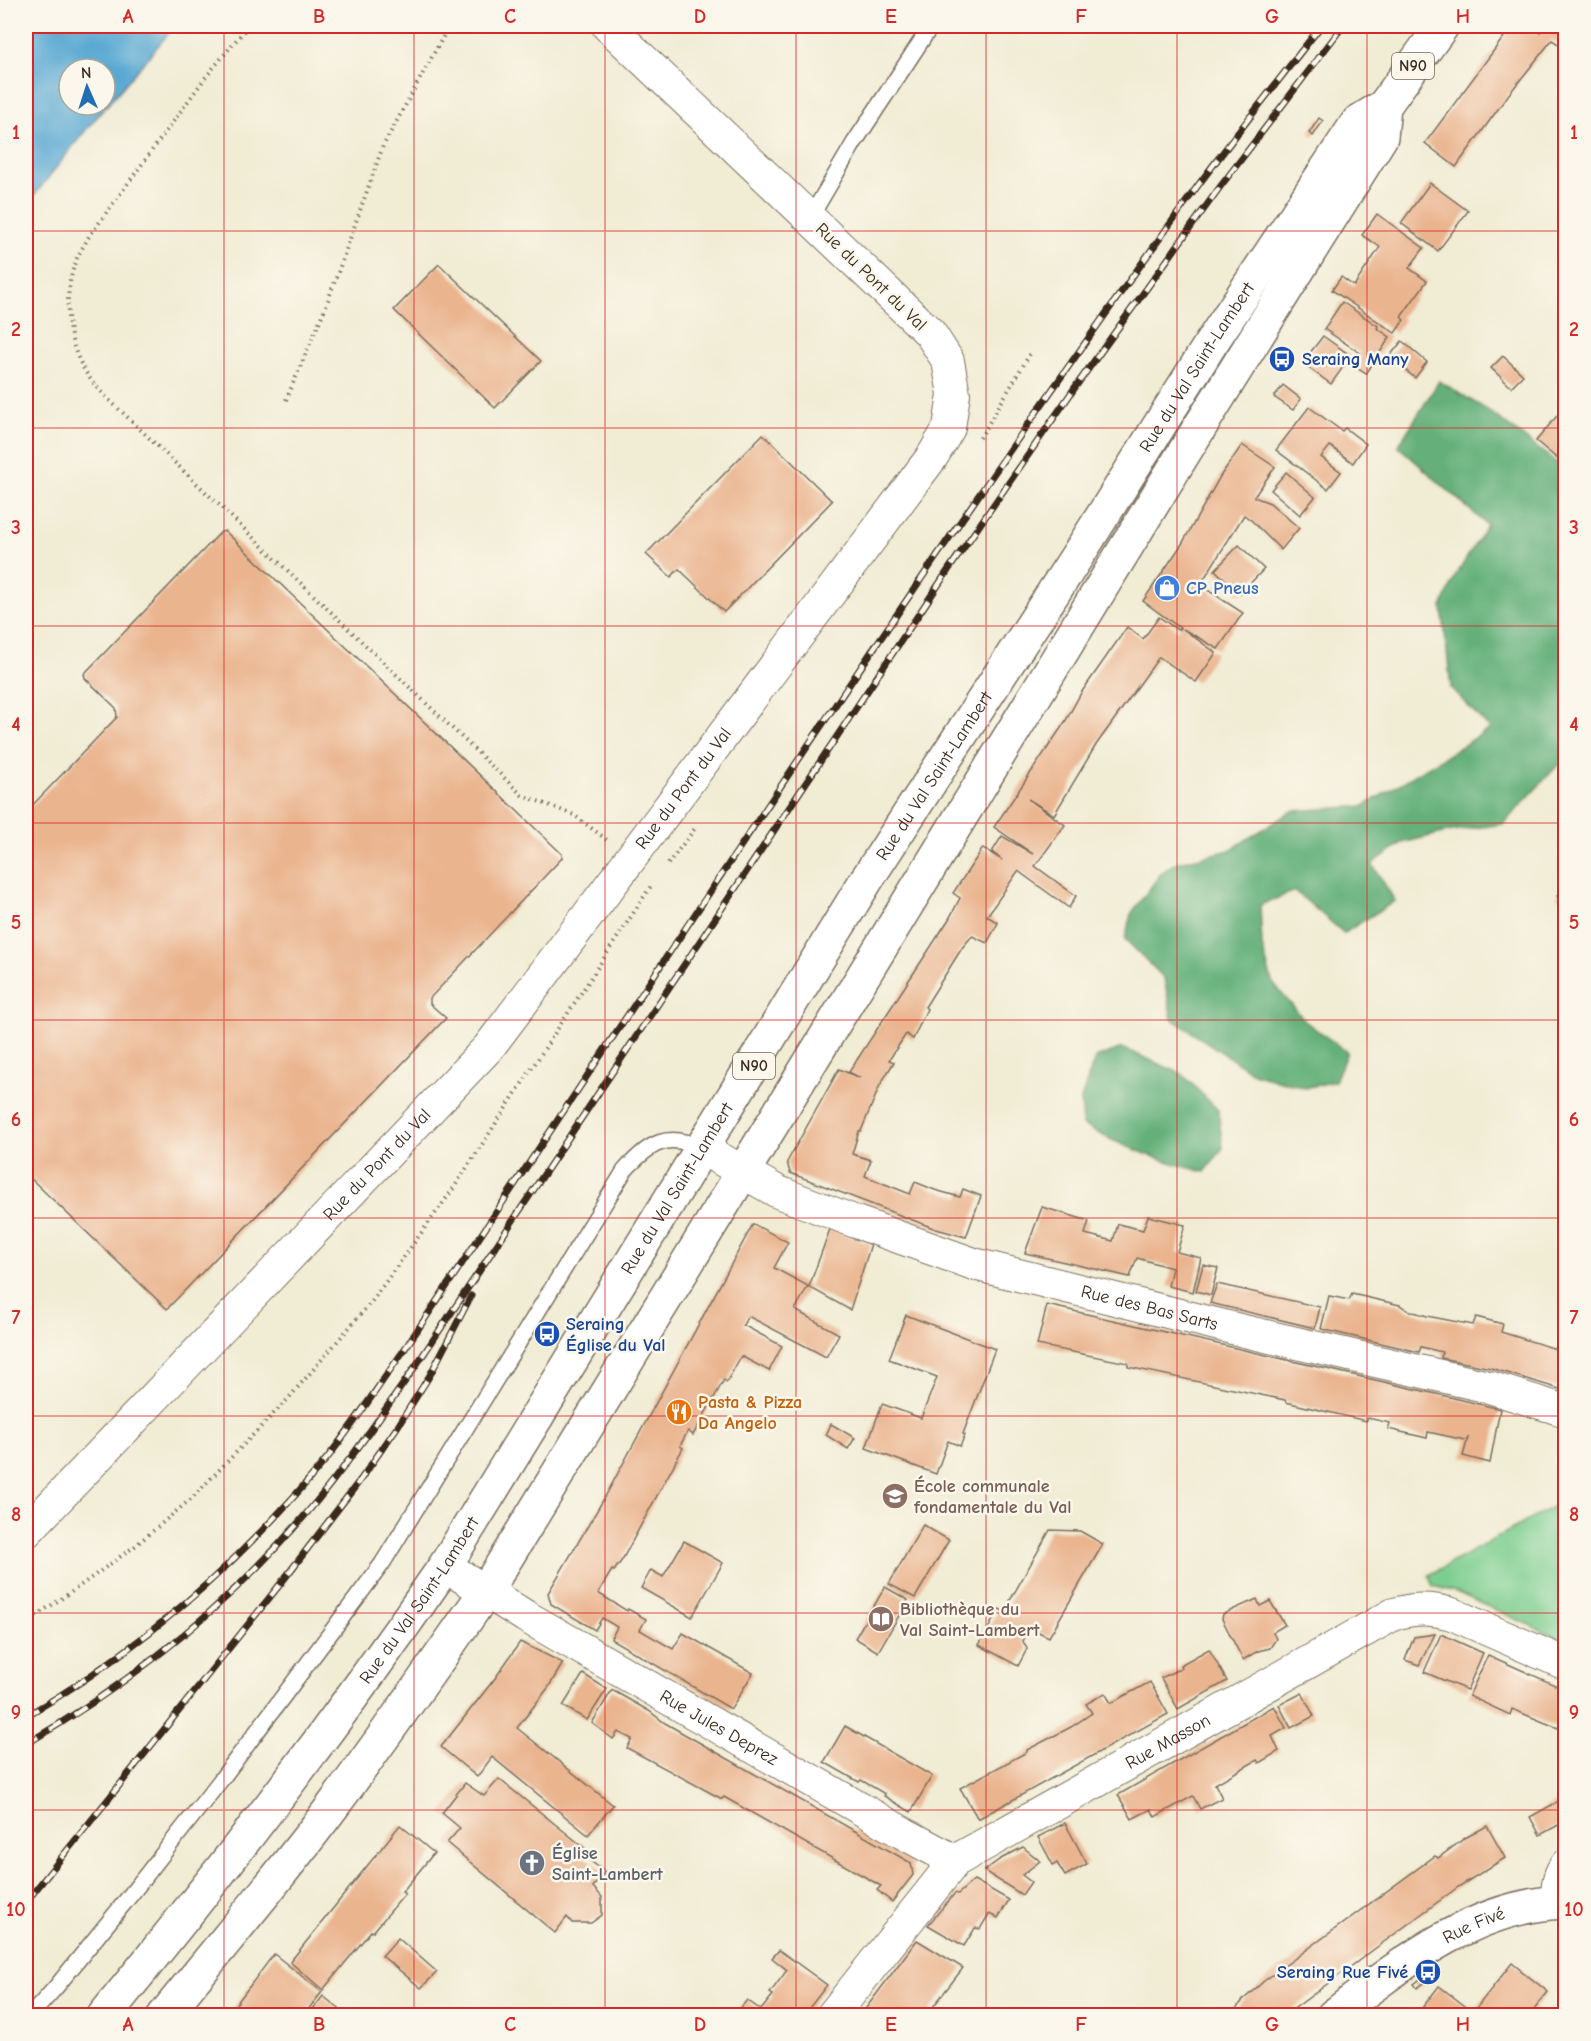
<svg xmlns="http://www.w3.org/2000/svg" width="1591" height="2041" font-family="'Comic Neue',sans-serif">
<rect width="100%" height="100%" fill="#fbf7ec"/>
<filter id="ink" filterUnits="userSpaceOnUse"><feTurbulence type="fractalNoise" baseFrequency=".0167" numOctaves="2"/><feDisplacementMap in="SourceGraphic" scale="12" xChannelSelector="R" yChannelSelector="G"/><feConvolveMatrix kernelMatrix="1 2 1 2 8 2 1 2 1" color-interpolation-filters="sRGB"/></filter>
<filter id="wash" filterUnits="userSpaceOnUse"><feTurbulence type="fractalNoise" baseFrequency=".008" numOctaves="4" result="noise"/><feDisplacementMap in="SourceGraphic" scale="24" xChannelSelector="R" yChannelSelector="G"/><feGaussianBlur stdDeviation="1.35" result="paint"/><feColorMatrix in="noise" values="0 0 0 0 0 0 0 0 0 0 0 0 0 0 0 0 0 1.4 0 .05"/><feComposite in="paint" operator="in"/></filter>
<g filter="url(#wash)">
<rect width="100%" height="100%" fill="#f1ecd4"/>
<path fill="#7ccd8f" stroke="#5c7c56" stroke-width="1.5" d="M 1565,1500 L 1565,1641 L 1456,1592 L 1433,1586 L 1429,1575 Z"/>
<g fill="#65b07a" stroke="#506d4c" stroke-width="1.5">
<path d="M 1439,381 L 1489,411 L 1565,469 L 1565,760 L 1557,766 L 1503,824 L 1451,831 L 1402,843 L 1372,864 L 1395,901 L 1344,933 L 1295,891 L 1260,905 L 1262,946 L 1272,982 L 1306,1022 L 1347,1052 L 1335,1081 L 1305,1088 L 1253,1073 L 1172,1019 L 1164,978 L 1125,939 L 1131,914 L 1161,873 L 1175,863 L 1230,850 L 1292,811 L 1364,806 L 1490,729 L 1451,688 L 1442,607 L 1455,577 L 1487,525 L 1398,446 Z"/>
<path d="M 1122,1048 L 1182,1074 L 1218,1110 L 1223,1148 L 1205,1172 C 1161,1161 1122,1147 1083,1125 L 1081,1099 L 1095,1058 Z"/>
</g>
<path fill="#58a8d2" stroke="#4a6978" stroke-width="1.5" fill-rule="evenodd" d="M 26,26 L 175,26 L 85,131 L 26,206 ZM 69,69 L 105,69 L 105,105 L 69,105 Z"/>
<g id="blocks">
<g fill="#eab48e">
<path d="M 814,26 L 860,26 L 838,29 Z"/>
<path d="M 1512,26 L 1532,26 L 1540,32 L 1545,26 L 1566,26 L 1566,49 L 1552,40 L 1509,94 L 1456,167 L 1425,143 Z"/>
<path d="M 1319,118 L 1323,121 L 1313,136 L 1309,133 Z"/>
<path d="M 1430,183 L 1468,211 L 1438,251 L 1401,223 Z"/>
<path d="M 1377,214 L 1424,248 L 1409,268 L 1427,281 L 1401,317 L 1404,320 L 1395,333 L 1332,290 L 1341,277 L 1354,286 L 1380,247 L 1362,235 Z"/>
<path d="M 439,264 L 541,361 L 495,408 L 394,310 Z"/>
<path d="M 1342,302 L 1378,326 L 1377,328 L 1390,337 L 1366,374 L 1352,365 L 1360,353 L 1324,329 Z"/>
<path d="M 1323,336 L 1351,356 L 1331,384 L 1302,363 Z"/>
<path d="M 1402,341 L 1427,362 L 1415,378 L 1389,357 Z"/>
<path d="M 1503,356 L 1523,375 L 1511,387 L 1491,368 Z"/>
<path d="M 1283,385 L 1301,399 L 1293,410 L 1274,397 Z"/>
<path d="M 1309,407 L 1342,431 L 1345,428 L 1366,444 L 1353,463 L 1330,446 L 1321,457 L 1341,472 L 1328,489 L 1276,450 Z"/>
<path d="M 1561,411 L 1566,415 L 1566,466 L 1536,441 Z"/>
<path d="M 763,434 L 832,501 L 724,612 L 679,569 L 671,577 L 646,554 Z"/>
<path d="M 1242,445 L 1275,467 L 1254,497 L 1270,503 L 1299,528 L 1281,550 L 1251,520 L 1244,515 L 1200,585 L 1243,613 L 1218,649 L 1183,629 L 1216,653 L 1196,682 L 1159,657 L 1096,745 L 1054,815 L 1028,799 L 1065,825 L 1035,866 L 1076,896 L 1069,908 L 1018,871 L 987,916 L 998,923 L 987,943 L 972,936 L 962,948 L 925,1007 L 927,1009 L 913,1039 L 906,1034 L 889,1060 L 894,1062 L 880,1085 L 861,1131 L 859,1131 L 852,1154 L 871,1160 L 865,1176 L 910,1194 L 915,1182 L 935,1190 L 960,1197 L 963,1189 L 981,1196 L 966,1237 L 936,1229 L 790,1173 L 787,1162 L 839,1069 L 860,1078 L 849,1072 L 949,919 L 960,898 L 953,893 L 983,848 L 1002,860 L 992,852 L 1002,836 L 1033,854 L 994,827 L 1065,722 L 1081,693 L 1127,627 L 1143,639 L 1159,617 L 1178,630 L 1180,628 L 1143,601 L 1182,544 L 1221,475 Z"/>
<path d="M 1286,472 L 1315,497 L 1300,515 L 1271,490 Z"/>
<path d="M 225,531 L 562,854 L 562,858 L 430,998 L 430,1004 L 446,1018 L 167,1309 L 26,1174 L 26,812 L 117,717 L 116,708 L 85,678 L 84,674 L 221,532 Z"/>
<path d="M 1239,545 L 1264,569 L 1240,594 L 1215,570 Z"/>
<path d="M 1566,887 L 1566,903 L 1557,896 Z"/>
<path d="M 1042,1207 L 1089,1221 L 1085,1234 L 1113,1241 L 1118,1224 L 1143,1230 L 1148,1216 L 1185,1225 L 1177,1252 L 1201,1258 L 1193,1292 L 1168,1286 L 1172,1268 L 1137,1258 L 1130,1277 L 1025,1253 Z"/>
<path d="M 753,1224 L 788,1242 L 774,1268 L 808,1286 L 795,1310 L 839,1334 L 826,1357 L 748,1316 L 743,1325 L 782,1346 L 769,1371 L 741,1356 L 727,1382 L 724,1380 L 693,1435 L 688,1431 L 680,1446 L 683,1448 L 622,1560 L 614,1571 L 612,1570 L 598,1593 L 627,1611 L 628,1609 L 646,1619 L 640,1630 L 673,1649 L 683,1633 L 753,1673 L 731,1709 L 611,1639 L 617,1627 L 602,1618 L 595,1630 L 551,1604 L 548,1593 L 605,1497 Z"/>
<path d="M 830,1229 L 871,1244 L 850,1310 L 809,1287 Z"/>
<path d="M 1203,1265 L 1218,1268 L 1211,1295 L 1196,1291 Z"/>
<path d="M 1217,1284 L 1320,1307 L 1315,1328 L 1210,1303 Z"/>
<path d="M 1352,1294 L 1400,1305 L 1407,1310 L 1427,1316 L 1473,1325 L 1476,1317 L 1503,1324 L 1501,1332 L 1566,1352 L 1566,1391 L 1491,1368 L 1441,1358 L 1442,1352 L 1421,1347 L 1419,1352 L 1321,1329 L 1329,1296 L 1349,1300 Z"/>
<path d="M 1047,1305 L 1454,1398 L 1500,1409 L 1490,1463 L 1463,1456 L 1468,1438 L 1465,1440 L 1428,1432 L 1427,1438 L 1388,1429 L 1390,1423 L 1368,1418 L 1366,1421 L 1286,1402 L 1285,1400 L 1128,1367 L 1128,1363 L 1037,1345 Z"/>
<path d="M 906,1315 L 995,1349 L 963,1434 L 965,1435 L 960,1446 L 948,1441 L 936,1474 L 866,1448 L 882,1404 L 921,1418 L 937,1377 L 889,1359 Z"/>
<path d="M 831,1424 L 855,1438 L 848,1449 L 826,1435 Z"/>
<path d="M 923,1525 L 949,1540 L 915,1598 L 889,1584 Z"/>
<path d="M 1050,1530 L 1080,1531 L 1103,1544 L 1049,1637 L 1030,1628 L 1023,1641 L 1027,1649 L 1018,1666 L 979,1645 L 999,1609 L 1004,1611 Z"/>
<path d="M 684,1541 L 723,1563 L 692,1617 L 641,1588 L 651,1570 L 663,1577 Z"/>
<path d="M 885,1587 L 908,1600 L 878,1652 L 855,1638 Z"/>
<path d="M 1257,1599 L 1260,1606 L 1270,1601 L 1285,1625 L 1273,1632 L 1276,1639 L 1270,1648 L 1258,1651 L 1243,1660 L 1222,1619 L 1223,1614 Z"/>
<path d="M 1435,1634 L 1419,1665 L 1405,1660 L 1414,1637 Z"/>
<path d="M 1441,1634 L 1483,1653 L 1467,1690 L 1424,1672 Z"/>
<path d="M 520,1642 L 563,1663 L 548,1688 L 517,1728 L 613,1805 L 588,1835 L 492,1757 L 477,1777 L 441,1747 L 496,1677 Z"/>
<path d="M 1209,1649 L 1227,1681 L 1178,1709 L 1161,1678 L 1181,1668 L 1180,1665 Z"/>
<path d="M 1488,1655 L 1566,1690 L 1566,1727 L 1560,1725 L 1558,1728 L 1512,1709 L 1510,1715 L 1469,1696 Z"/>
<path d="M 583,1674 L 607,1689 L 587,1720 L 563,1706 Z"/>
<path d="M 1150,1682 L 1168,1714 L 978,1819 L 960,1788 L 1027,1752 L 1027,1750 L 1071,1727 L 1092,1713 L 1086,1704 L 1105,1693 L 1111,1703 Z"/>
<path d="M 612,1690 L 649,1711 L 665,1723 L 911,1863 L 913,1875 L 892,1902 L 877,1890 L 881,1886 L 724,1797 L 722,1799 L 627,1748 L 632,1739 L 618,1732 L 613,1739 L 592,1723 Z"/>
<path d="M 1302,1693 L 1314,1716 L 1291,1728 L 1279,1705 Z"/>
<path d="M 1274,1706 L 1286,1728 L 1272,1736 L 1279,1751 L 1259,1763 L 1257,1760 L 1215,1784 L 1222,1798 L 1200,1809 L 1193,1796 L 1155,1817 L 1151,1809 L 1132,1819 L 1118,1795 Z"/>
<path d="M 845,1726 L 932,1776 L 911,1812 L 884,1796 L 885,1794 L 861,1780 L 859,1782 L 824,1762 Z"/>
<path d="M 499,1779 L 586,1849 L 581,1854 L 605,1872 L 593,1887 L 602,1897 L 602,1915 L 591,1923 L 572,1923 L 567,1917 L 555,1933 L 447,1843 L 460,1828 L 442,1813 L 465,1783 L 484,1796 Z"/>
<path d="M 1566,1797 L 1566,1821 L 1540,1835 L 1530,1817 Z"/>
<path d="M 1065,1823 L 1087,1864 L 1065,1876 L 1057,1863 L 1053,1865 L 1038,1837 Z"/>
<path d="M 400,1825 L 434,1853 L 402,1892 L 405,1894 L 373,1932 L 371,1931 L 323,1990 L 290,1962 Z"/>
<path d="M 1487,1826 L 1505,1858 L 1458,1887 L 1284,2016 L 1230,2016 L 1245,1998 L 1264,1981 L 1435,1856 L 1438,1858 L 1465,1838 Z"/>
<path d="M 1023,1847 L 1040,1861 L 1022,1875 L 1031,1882 L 1022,1895 L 984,1871 L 999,1860 Z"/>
<path d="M 974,1880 L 1009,1900 L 998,1918 L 989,1914 L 980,1929 L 975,1928 L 964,1946 L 928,1925 L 955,1893 L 958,1894 Z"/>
<path d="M 398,1938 L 437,1972 L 421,1988 L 382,1956 Z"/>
<path d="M 917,1940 L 963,1968 L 926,2016 L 860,2016 Z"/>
<path d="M 779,1950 L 827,1985 L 803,2016 L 734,2016 L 747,2000 L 761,2010 L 773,1995 L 770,1993 L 787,1970 L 772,1958 Z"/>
<path d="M 274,1954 L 322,1992 L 303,2016 L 227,2016 Z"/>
<path d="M 1512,1963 L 1548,1992 L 1529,2016 L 1416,2016 L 1439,1986 L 1473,2012 Z"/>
<path d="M 1428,1973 L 1431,1978 L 1417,1988 L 1414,1984 Z"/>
<path d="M 323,1996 L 348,2016 L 321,2016 L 313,2009 Z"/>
</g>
</g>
</g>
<g filter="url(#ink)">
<use href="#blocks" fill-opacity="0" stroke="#7b6e5e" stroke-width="1.5"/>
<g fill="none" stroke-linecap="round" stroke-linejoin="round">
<defs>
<g id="service">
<path d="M 810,218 L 854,143 L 931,26"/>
<path d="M 30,2016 L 56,1987 L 125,1902 L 220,1781 L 382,1564 L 625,1170 C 650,1143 667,1131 703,1149"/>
</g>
<g id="minor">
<path id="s1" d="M 703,1149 L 778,1192 L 856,1222 L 974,1264 L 1244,1331 L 1489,1387 L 1566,1411"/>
<path id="s2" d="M 26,1532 L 489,1047 L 932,457 L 949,428 L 954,394 L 948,361 L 930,333 L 608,26"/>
<path id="s3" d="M 445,1566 L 525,1616 L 903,1833 L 955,1861"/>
<path d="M 1557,1903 C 1557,1888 1557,1877 1566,1865"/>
<path id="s4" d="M 832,2016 L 955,1861 L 1394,1614 C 1415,1608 1431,1608 1452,1614 L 1566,1664"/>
</g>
<g id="tertiary">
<path id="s5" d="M 1333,2016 C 1401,1964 1476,1904 1566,1902"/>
</g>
<g id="primary">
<path id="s6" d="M 104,2016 C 224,1870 338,1721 445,1566 L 867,879 L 1083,547 L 1213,340 L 1358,122 L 1384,106 L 1442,26"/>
<path d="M 164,2016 C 221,1945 281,1876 335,1803 C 387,1733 436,1663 486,1591 L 1193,438 L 1381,137 L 1384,106"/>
</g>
</defs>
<use href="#service" stroke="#7b6e5e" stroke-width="18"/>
<use href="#minor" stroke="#7b6e5e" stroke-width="34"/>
<use href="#tertiary" stroke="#7b6e5e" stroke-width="36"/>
<use href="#primary" stroke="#7b6e5e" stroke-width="36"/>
<g stroke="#7b6e5e" stroke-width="4" stroke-dasharray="1.5 4.5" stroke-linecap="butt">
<path d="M 248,26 L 205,78 L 88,238 C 84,246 78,254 75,263 C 61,304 67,353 96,386 C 104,395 113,404 122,412 L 522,795 L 574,815 L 607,840"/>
<path d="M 286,400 L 326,306 L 383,146 L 449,26"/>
<path d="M 980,438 L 1030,354"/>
<path d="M 668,864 L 696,827"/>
<path d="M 26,1622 L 70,1593 L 135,1546 L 192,1498 L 287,1400 L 372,1301 L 453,1189 L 651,886"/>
</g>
<use href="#service" stroke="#fff" stroke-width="15"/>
<use href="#minor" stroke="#fff" stroke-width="32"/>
<use href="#tertiary" stroke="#fff" stroke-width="33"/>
<use href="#primary" stroke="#fff" stroke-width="33"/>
<defs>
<g id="rail">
<path d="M 26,1716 C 142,1649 242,1561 328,1457 C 354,1424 377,1388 402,1353 C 666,960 923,563 1202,180 C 1241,128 1281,77 1321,26"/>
<path d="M 26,1744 C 131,1683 227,1607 306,1514 C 346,1467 380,1417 415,1367 L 949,569 L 1076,386 L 1220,187 L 1343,26"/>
<path d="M 26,1902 L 278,1587 L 361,1479 L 398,1426 L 430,1375 L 471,1296"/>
</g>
</defs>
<use href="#rail" stroke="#3b2a1e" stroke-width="7"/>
<use href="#rail" stroke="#fbf7ec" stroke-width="4.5" stroke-dasharray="14" stroke-linecap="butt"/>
</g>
</g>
<path fill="none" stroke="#d62828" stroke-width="1.5" stroke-opacity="0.55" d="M 224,26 L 224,2016M 414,26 L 414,2016M 605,26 L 605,2016M 796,26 L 796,2016M 986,26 L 986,2016M 1177,26 L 1177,2016M 1367,26 L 1367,2016M 26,231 L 1566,231M 26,428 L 1566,428M 26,626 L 1566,626M 26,823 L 1566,823M 26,1020 L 1566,1020M 26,1218 L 1566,1218M 26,1416 L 1566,1416M 26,1613 L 1566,1613M 26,1810 L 1566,1810"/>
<defs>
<symbol id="bus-disc" viewBox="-11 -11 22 22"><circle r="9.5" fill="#1a4fb4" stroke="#fbf7ec"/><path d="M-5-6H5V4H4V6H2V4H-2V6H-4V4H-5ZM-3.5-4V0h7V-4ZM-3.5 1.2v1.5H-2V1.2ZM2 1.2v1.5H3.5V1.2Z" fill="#fff"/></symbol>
<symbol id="shop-disc" viewBox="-11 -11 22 22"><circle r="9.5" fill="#3f7fe0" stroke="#fbf7ec"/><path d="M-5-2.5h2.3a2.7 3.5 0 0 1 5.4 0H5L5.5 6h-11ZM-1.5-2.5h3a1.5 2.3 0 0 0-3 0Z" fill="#fff"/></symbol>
<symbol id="restaurant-disc" viewBox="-11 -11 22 22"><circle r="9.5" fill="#e8710a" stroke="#fbf7ec"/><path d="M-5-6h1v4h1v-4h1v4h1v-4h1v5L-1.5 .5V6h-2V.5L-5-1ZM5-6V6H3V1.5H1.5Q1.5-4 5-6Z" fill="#fff"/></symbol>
<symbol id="school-disc" viewBox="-11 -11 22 22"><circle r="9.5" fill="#8d6e63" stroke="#fbf7ec"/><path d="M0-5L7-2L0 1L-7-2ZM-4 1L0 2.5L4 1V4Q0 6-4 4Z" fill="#fff"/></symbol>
<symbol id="library-disc" viewBox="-11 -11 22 22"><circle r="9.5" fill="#8d6e63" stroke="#fbf7ec"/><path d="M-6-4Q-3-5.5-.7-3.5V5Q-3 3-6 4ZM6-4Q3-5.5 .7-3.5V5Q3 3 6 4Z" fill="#fff"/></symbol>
<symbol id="church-disc" viewBox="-11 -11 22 22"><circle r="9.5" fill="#6b7280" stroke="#fbf7ec"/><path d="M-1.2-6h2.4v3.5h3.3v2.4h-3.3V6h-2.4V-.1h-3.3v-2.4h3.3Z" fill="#fff"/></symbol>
</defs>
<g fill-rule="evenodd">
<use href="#bus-disc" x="1267" y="344" width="30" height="30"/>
<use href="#shop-disc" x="1152" y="573" width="30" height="30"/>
<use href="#bus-disc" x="532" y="1319" width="30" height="30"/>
<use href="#restaurant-disc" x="664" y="1397" width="30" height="30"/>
<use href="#school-disc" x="880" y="1481" width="30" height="30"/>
<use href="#library-disc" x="866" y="1604" width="30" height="30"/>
<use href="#church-disc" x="517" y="1848" width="30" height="30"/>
<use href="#bus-disc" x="1413" y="1957" width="30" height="30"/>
</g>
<g text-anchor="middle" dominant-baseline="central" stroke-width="5" stroke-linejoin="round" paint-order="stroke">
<g fill="#fbf7ec" stroke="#75685c" stroke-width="1.5">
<rect x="1392" y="53" width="42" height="26" rx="4.5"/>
<rect x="733" y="1053" width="42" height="26" rx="4.5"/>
</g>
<g font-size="16" font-weight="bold" fill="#3b2a1e">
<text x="1413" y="66">N90</text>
<text x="754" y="1066">N90</text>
</g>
<g font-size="18" fill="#3b2a1e" stroke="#fbf7ec">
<text transform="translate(871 277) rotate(44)">Rue du Pont du Val</text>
<text stroke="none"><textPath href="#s6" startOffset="1980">Rue du Val Saint-Lambert</textPath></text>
<text stroke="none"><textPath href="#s6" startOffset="1494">Rue du Val Saint-Lambert</textPath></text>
<text stroke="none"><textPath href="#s2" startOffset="994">Rue du Pont du Val</textPath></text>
<text stroke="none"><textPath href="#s2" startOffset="508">Rue du Pont du Val</textPath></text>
<text stroke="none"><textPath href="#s6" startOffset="1008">Rue du Val Saint-Lambert</textPath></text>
<text stroke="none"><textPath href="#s1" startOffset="476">Rue des Bas Sarts</textPath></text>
<text stroke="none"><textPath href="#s6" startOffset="522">Rue du Val Saint-Lambert</textPath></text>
<text stroke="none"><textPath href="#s3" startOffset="318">Rue Jules Deprez</textPath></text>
<text stroke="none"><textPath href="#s4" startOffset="442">Rue Masson</textPath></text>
<text stroke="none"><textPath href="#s5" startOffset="168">Rue Fivé</textPath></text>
</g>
<g font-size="18" font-weight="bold" fill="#164399" stroke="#fbf7ec" text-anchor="start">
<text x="1302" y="359">Seraing Many</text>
<text x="566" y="1324">Seraing<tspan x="566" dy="21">Église du Val</tspan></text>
<text x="1408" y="1972" text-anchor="end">Seraing Rue Fivé</text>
</g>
<g font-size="18" font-weight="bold" fill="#366cbe" stroke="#fbf7ec" text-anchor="start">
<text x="1186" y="588">CP Pneus</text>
</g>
<g font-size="18" font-weight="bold" fill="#c56008" stroke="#fbf7ec" text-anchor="start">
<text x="698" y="1402">Pasta &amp; Pizza<tspan x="698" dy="21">Da Angelo</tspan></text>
</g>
<g font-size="18" font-weight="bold" fill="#785e54" stroke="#fbf7ec" text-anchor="start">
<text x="914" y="1486">École communale<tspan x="914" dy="21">fondamentale du Val</tspan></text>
<text x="900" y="1609">Bibliothèque du<tspan x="900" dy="21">Val Saint-Lambert</tspan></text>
</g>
<g font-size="18" font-weight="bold" fill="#5b616d" stroke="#fbf7ec" text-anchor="start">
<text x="552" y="1853">Église<tspan x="552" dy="21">Saint-Lambert</tspan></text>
</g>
</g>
<rect width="1591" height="2041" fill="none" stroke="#fbf7ec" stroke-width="66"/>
<g transform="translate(87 87) rotate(357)"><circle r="28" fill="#fbf7ec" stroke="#aea59a" stroke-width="1.5"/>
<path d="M0-4.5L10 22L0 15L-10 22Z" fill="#1f6fb2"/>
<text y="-9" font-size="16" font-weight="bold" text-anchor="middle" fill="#3b2a1e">N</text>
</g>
<rect x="33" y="33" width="1525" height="1975" fill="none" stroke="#d62828" stroke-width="2"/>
<g font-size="20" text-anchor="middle" font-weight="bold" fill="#d62828">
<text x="128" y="23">A</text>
<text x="319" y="23">B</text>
<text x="510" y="23">C</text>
<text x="700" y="23">D</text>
<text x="891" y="23">E</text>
<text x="1081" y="23">F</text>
<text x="1272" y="23">G</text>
<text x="1463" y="23">H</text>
<text x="16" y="139">1</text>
<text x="1574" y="139">1</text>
<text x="16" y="336">2</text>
<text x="1574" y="336">2</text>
<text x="16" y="534">3</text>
<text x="1574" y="534">3</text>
<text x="16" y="731">4</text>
<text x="1574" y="731">4</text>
<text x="16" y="929">5</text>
<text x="1574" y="929">5</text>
<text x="16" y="1126">6</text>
<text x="1574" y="1126">6</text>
<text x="16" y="1324">7</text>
<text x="1574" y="1324">7</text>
<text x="16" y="1521">8</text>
<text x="1574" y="1521">8</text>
<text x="16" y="1719">9</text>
<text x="1574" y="1719">9</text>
<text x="16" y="1916">10</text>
<text x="1574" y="1916">10</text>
<text x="128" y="2031">A</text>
<text x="319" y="2031">B</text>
<text x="510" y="2031">C</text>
<text x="700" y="2031">D</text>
<text x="891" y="2031">E</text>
<text x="1081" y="2031">F</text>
<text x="1272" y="2031">G</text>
<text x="1463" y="2031">H</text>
</g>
</svg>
